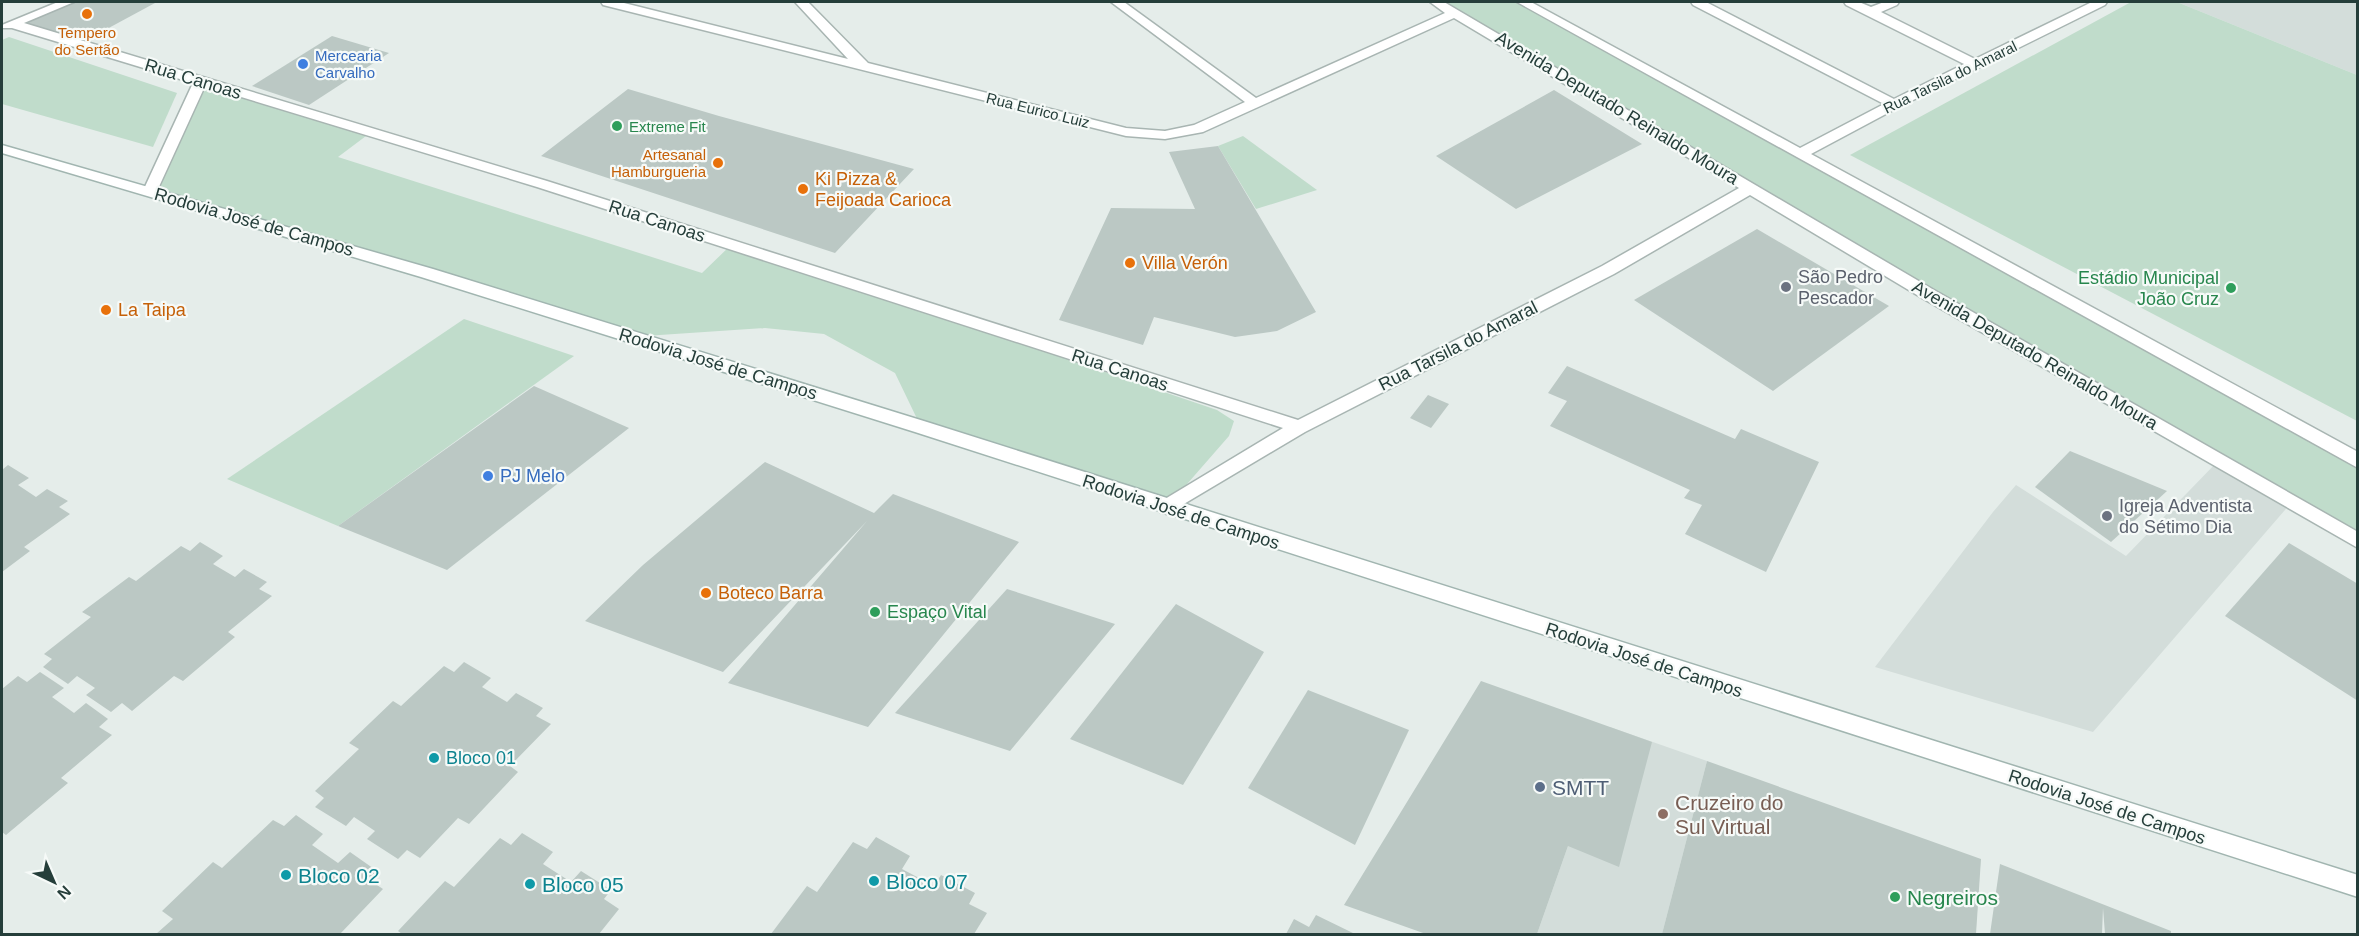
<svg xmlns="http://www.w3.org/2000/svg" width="2359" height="936" font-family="Helvetica,sans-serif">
<rect width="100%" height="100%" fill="#e5edea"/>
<g fill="#d3ddda">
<path d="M 2177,2 L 2357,2 L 2357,75 Z"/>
<path d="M 2218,461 L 2291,503 L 2093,732 L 1875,667 L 1993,512 L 2016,485 L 2126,556 Z"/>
<path d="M 1610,727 L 1707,761 L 1662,934 L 1537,934 Z"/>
</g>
<g fill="#c0dccb">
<path d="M 1436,2 L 1523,2 L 2357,461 L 2357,541 Z"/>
<path d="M 2131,2 L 2177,2 L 2357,75 L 2357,421 L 1850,155 Z"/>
<path d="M 9,37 L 177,93 L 153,147 L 2,104 L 2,40 Z"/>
<path d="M 200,82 L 370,133 L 338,157 L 702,273 L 731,245 L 1217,410 L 1234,421 L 1229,436 L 1167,507 L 921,427 L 895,373 L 824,334 L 765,328 L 630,337 L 150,191 Z"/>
<path d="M 1243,136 L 1317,190 L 1256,209 L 1218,146 Z"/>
<path d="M 464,319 L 574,356 L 338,526 L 227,479 Z"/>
</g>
<g fill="#bbc8c4">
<path d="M 68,2 L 149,2 L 155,3 L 79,44 L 12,24 Z"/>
<path d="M 332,36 L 389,53 L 309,105 L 252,86 Z"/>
<path d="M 628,89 L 719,116 L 914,169 L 835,253 L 541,156 Z"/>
<path d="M 1554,90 L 1642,144 L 1516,209 L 1436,156 Z"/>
<path d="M 1218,146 L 1316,312 L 1277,331 L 1235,337 L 1154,317 L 1143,345 L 1059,320 L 1111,208 L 1195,209 L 1169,152 Z"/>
<path d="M 1757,229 L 1889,306 L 1773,391 L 1634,300 Z"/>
<path d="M 1567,366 L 1735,439 L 1741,429 L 1819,462 L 1766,572 L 1685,534 L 1702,505 L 1684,498 L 1690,490 L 1550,426 L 1567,401 L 1548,393 Z"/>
<path d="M 534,386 L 629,428 L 447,570 L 338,526 Z"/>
<path d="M 1428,395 L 1449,404 L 1431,428 L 1410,418 Z"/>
<path d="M 2070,451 L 2167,491 L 2111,542 L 2035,487 Z"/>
<path d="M 765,462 L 874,513 L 893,494 L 1019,542 L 868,727 L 728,683 L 867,521 L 723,672 L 585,621 L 643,565 Z"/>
<path d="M 8,465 L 29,478 L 18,485 L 36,497 L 47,489 L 68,501 L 59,507 L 70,514 L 24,547 L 30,551 L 2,572 L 2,470 Z"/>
<path d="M 200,542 L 223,556 L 213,564 L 235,577 L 244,569 L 267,582 L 259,589 L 272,596 L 228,632 L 235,637 L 183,681 L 174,676 L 132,711 L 122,703 L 111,712 L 86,695 L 95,688 L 77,676 L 68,684 L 43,667 L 52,659 L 44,654 L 91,617 L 82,612 L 129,577 L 136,581 L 181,546 L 190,551 Z"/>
<path d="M 2289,543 L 2358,584 L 2358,701 L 2225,616 Z"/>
<path d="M 1007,589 L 1115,624 L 1010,751 L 895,713 Z"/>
<path d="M 1176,604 L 1264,652 L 1183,785 L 1070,739 Z"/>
<path d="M 464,662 L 491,678 L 482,687 L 507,702 L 516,693 L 543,708 L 536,716 L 551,724 L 510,766 L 518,772 L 469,824 L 458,818 L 420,858 L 407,850 L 398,859 L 367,839 L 375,831 L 354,817 L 346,826 L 315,807 L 324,798 L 315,791 L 359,749 L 349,743 L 393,701 L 401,706 L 444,666 L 454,672 Z"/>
<path d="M 40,672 L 64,688 L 52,697 L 74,713 L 86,703 L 108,719 L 99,727 L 112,735 L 61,778 L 68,783 L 6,835 L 2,832 L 2,689 L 18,676 L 27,682 Z"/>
<path d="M 1481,681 L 1652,742 L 1619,867 L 1568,846 L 1537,934 L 1426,934 L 1344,905 Z"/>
<path d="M 1308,690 L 1409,730 L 1355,845 L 1248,788 Z"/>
<path d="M 1707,761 L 1981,859 L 1976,934 L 1662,934 Z"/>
<path d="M 296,815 L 323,834 L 312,845 L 338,863 L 350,852 L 377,871 L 368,879 L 383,889 L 340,934 L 156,934 L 173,919 L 162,911 L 213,862 L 222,868 L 273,820 L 284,826 Z"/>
<path d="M 522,833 L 553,852 L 543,864 L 571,882 L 581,871 L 611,890 L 604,899 L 619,909 L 599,934 L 402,934 L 398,931 L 445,881 L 454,887 L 500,838 L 511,845 Z"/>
<path d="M 876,837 L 910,856 L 902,869 L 934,886 L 941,875 L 975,893 L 969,904 L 987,913 L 974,934 L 771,934 L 807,886 L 817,892 L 853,842 L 867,849 Z"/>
<path d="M 2000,864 L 2171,931 L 2171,934 L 2105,934 L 2103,908 L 2102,934 L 1990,934 Z"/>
<path d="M 1316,915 L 1355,934 L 1286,934 L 1294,919 L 1309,927 Z"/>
</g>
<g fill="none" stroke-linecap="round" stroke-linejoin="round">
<defs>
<g id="street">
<path d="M 58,2 L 74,2 L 24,23 L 547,181 L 1298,420 L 1602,266 L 1739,188 L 1454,18 L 1203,132 L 1165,139 L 1126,136 L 603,5 L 601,2 L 620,2 L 848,59 L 795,2 L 808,2 L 868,63 L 1126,128 L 1165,131 L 1194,125 L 1245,102 L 1111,2 L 1124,2 L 1256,98 L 1445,13 L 1430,2 L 1444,2 L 1934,290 L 2358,532 L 2358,548 L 1922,298 L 1750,195 L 1614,274 L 1305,432 L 1167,514 L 1160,512 L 1158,507 L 1160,502 L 1283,428 L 537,187 L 205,86 L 157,191 L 150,196 L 145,194 L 143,191 L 193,83 L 12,28 L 3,28 L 2,25 Z"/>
<path d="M 1517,2 L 1531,2 L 1800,148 L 1884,104 L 1693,5 L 1691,2 L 1706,2 L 1894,99 L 1964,64 L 1846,5 L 1844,2 L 1859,2 L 1871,7 L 1884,2 L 1899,2 L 1897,5 L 1881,12 L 1975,59 L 2092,2 L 2107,2 L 2105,5 L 1899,107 L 1811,154 L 2358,452 L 2358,468 Z"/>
</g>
<path id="secondary" d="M 2,145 L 433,269 L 927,422 L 2358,875 L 2358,897 L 915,432 L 421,277 L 2,153 Z"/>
</defs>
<use href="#street" stroke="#a8b5b2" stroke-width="3"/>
<use href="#secondary" stroke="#a1b5b0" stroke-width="3"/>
<use href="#street" fill="#fff" fill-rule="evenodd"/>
<use href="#secondary" fill="#fff" fill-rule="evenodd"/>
</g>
<g fill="#e8710a" stroke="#f6faf8" stroke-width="2">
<circle cx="87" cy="14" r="6"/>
<circle cx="718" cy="163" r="6"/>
<circle cx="803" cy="189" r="6"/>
<circle cx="1130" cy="263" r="6"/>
<circle cx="106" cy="310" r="6"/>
<circle cx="706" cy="593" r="6"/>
</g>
<g fill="#3f7fe0" stroke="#f6faf8" stroke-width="2">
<circle cx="303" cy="64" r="6"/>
<circle cx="488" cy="476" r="6"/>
</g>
<g fill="#2e9e5b" stroke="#f6faf8" stroke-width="2">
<circle cx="617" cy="126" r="6"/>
<circle cx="2231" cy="288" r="6"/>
<circle cx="875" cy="612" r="6"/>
<circle cx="1895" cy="897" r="6"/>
</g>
<g fill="#6b7280" stroke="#f6faf8" stroke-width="2">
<circle cx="1786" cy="287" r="6"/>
<circle cx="2107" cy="516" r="6"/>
</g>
<g fill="#0f9aa8" stroke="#f6faf8" stroke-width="2">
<circle cx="434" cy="758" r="6"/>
<circle cx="286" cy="875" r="6"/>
<circle cx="874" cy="881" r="6"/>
<circle cx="530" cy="884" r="6"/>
</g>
<circle fill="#5c6f8a" stroke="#f6faf8" stroke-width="2" cx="1540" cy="787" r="6"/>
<circle fill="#8d6e63" stroke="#f6faf8" stroke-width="2" cx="1663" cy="814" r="6"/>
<g text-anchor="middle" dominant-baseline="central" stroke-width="4.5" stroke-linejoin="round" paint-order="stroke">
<g font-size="15" fill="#c56008" stroke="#f6faf8">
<text x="87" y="32">Tempero<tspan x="87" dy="17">do Sertão</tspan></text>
<text x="706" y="154" text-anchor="end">Artesanal<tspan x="706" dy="17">Hamburgueria</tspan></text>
</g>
<g font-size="15" fill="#366cbe" stroke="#f6faf8" text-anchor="start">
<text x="315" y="55">Mercearia<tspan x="315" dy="17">Carvalho</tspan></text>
</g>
<g font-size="15" fill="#253e3a" stroke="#f6faf8">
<text transform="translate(1950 77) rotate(-26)">Rua Tarsila do Amaral</text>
<text transform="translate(1038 110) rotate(14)">Rua Eurico Luiz</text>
</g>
<g font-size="15" fill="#27864d" stroke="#f6faf8" text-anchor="start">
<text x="629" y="126">Extreme Fit</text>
</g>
<g font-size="18" fill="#253e3a" stroke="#f6faf8">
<text transform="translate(193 79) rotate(17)">Rua Canoas</text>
<text transform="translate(1617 108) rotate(31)">Avenida Deputado Reinaldo Moura</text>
<text transform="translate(657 221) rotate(18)">Rua Canoas</text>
<text transform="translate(254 222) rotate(16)">Rodovia José de Campos</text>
<text transform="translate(1458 346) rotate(-27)">Rua Tarsila do Amaral</text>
<text transform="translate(2035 355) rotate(30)">Avenida Deputado Reinaldo Moura</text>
<text transform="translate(718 364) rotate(17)">Rodovia José de Campos</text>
<text transform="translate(1120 370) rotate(18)">Rua Canoas</text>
<text transform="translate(1181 512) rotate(18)">Rodovia José de Campos</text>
<text transform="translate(1644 660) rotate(18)">Rodovia José de Campos</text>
<text transform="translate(2107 807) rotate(18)">Rodovia José de Campos</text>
</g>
<g font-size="18" fill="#c56008" stroke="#f6faf8" text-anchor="start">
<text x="815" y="179">Ki Pizza &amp;<tspan x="815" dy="21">Feijoada Carioca</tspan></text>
<text x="1142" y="263">Villa Verón</text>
<text x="118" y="310">La Taipa</text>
<text x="718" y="593">Boteco Barra</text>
</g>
<g font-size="18" fill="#5b616d" stroke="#f6faf8" text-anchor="start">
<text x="1798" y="277">São Pedro<tspan x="1798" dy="21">Pescador</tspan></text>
<text x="2119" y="506">Igreja Adventista<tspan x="2119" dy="21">do Sétimo Dia</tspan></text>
</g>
<g font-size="18" fill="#27864d" stroke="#f6faf8" text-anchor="end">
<text x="2219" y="278">Estádio Municipal<tspan x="2219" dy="21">João Cruz</tspan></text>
<text x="887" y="612" text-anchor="start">Espaço Vital</text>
</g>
<g font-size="18" fill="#366cbe" stroke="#f6faf8" text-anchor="start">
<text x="500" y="476">PJ Melo</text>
</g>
<g font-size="18" fill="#0d838f" stroke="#f6faf8" text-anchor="start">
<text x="446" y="758">Bloco 01</text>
</g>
<g font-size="21" fill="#4e5e75" stroke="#f6faf8" text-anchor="start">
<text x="1552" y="787">SMTT</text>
</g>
<g font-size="21" fill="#785e54" stroke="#f6faf8" text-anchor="start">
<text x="1675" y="802">Cruzeiro do<tspan x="1675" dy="24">Sul Virtual</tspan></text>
</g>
<g font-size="21" fill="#0d838f" stroke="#f6faf8" text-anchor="start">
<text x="298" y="875">Bloco 02</text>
<text x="886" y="881">Bloco 07</text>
<text x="542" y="884">Bloco 05</text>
</g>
<g font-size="21" fill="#27864d" stroke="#f6faf8" text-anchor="start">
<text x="1907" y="897">Negreiros</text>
</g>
</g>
<rect width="2359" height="936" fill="none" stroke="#253e3a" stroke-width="6"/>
<g transform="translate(54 882) rotate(136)" stroke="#f6faf8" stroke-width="4.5" paint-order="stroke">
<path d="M0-4.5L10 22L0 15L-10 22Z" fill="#253e3a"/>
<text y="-9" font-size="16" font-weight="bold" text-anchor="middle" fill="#253e3a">N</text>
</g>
</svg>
